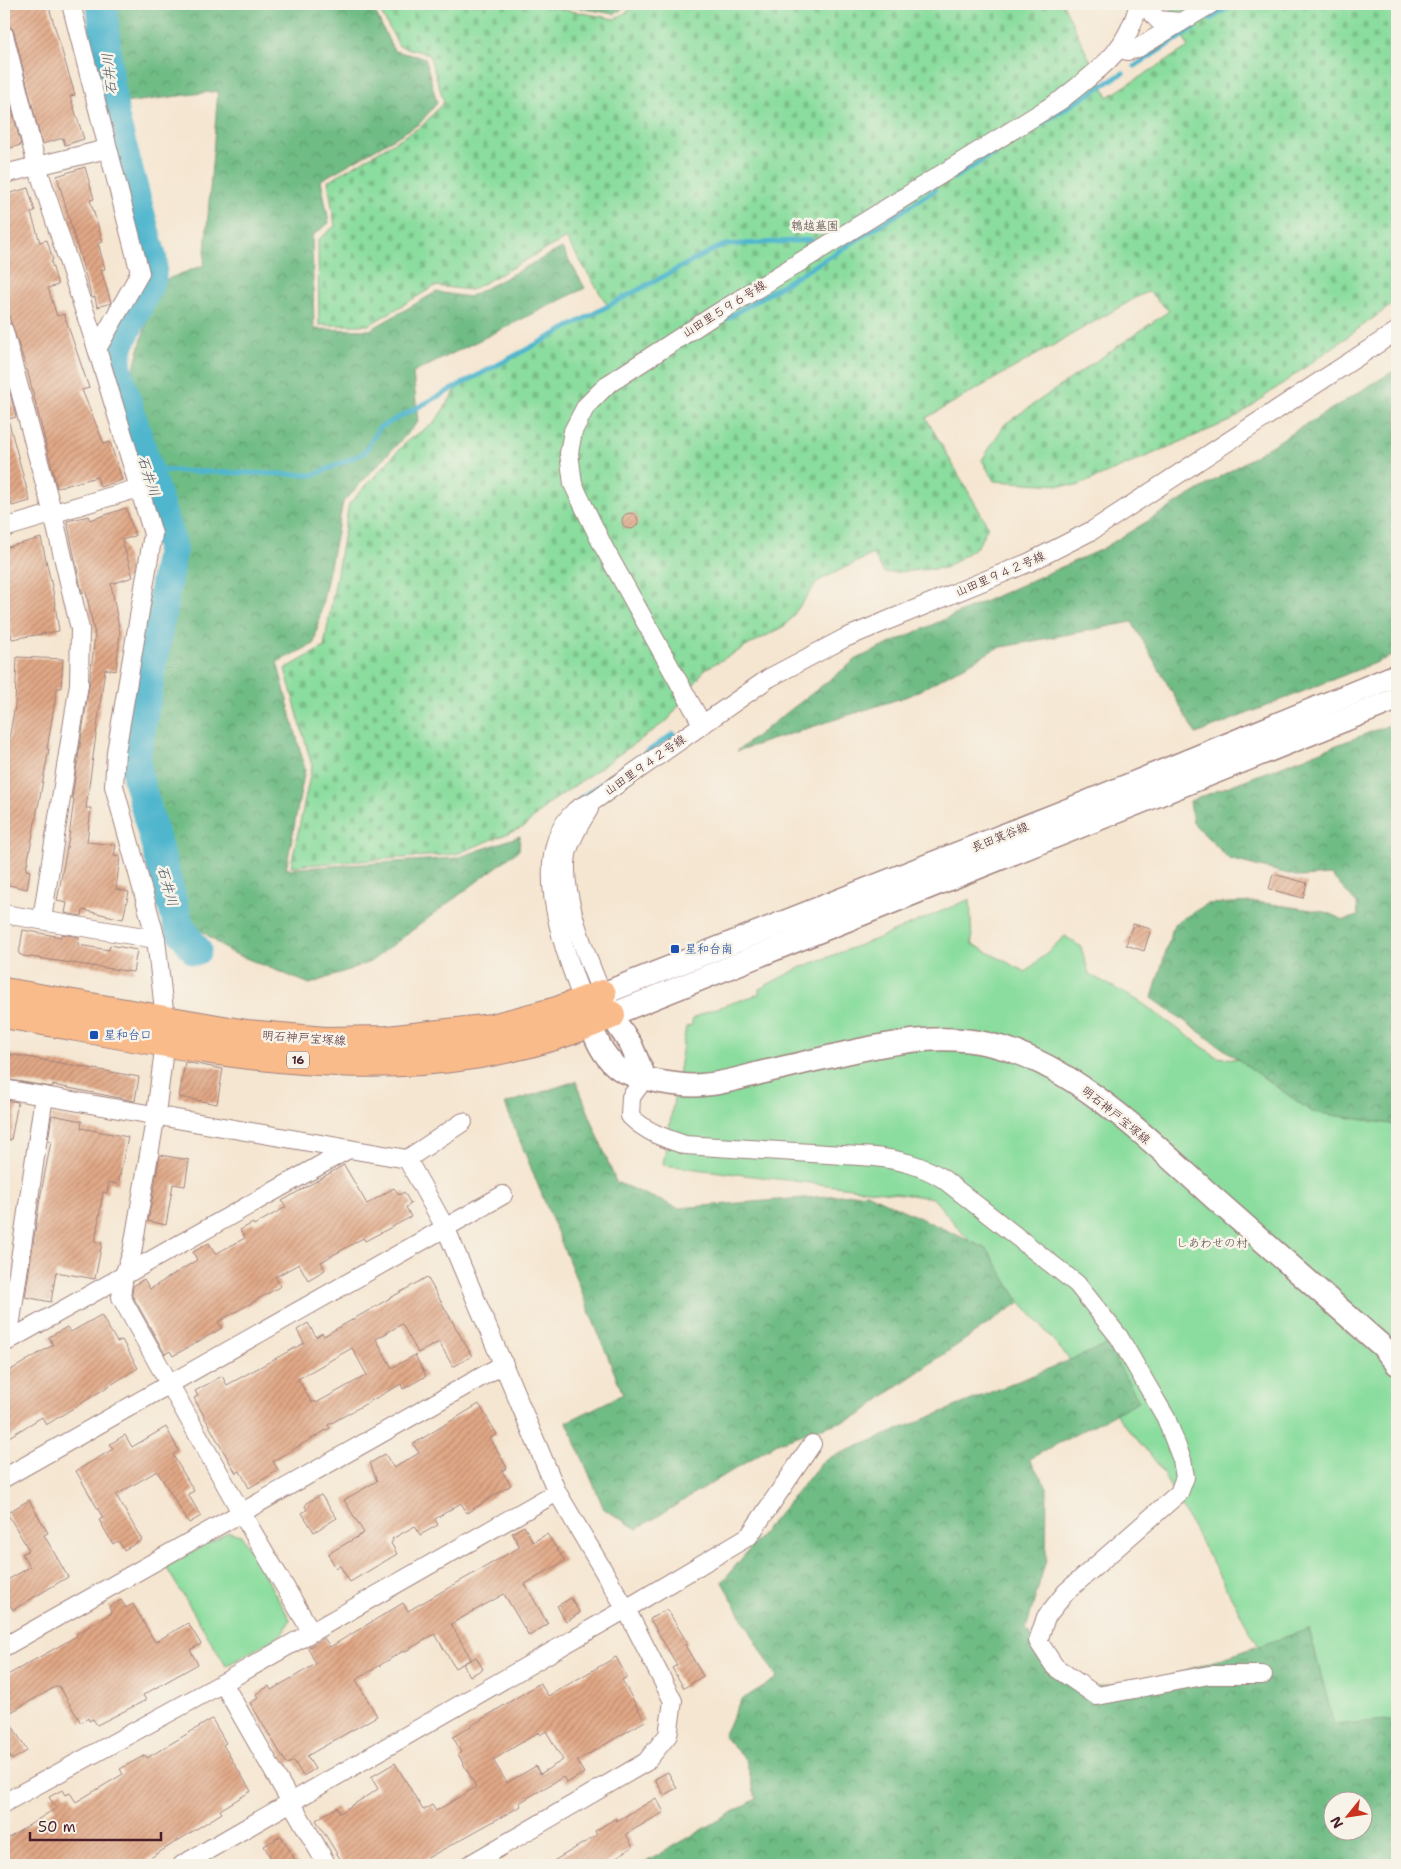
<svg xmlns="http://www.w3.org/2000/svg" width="1401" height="1869" font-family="'Shantell Sans','Klee One',sans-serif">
<defs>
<pattern id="forest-crowns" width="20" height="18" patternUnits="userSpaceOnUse" patternTransform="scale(1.25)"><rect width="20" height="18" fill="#6fbc85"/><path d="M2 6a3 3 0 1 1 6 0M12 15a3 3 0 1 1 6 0" fill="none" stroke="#5d986d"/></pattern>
<pattern id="cemetery-stones" width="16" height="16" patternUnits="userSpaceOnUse" patternTransform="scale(1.25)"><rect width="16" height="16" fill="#8add9e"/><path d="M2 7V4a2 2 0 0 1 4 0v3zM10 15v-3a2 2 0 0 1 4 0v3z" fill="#79bd88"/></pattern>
<pattern id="building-hatch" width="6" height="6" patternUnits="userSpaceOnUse" patternTransform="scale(1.25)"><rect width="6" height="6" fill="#e1a886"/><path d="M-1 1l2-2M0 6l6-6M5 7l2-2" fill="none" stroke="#b8886e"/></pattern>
</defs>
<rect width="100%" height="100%" fill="#f7f3e8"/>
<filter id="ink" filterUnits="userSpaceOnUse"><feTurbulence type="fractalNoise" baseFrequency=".02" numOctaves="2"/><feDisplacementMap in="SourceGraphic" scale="10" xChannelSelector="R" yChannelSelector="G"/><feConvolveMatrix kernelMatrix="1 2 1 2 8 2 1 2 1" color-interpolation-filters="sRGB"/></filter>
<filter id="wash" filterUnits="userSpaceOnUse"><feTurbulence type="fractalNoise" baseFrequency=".0096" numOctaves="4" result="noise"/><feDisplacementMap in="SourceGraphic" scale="20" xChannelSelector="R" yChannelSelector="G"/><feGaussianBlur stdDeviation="1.12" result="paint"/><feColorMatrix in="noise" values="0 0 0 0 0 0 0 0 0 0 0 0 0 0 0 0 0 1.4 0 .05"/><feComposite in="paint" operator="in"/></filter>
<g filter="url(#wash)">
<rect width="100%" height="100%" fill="#f5e6d1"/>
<g fill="#8add9e" stroke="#6a7e64" fill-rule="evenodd">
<path d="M 970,899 L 972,944 L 1026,972 L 1065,936 L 1081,947 L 1089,974 L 1139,1001 L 1217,1057 L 1397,1077 L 1397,1865 L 1300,1865 L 1324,1764 L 1157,1463 L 933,1198 L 663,1165 L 686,1027 L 692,1025 L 692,1019 L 708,1011 L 759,994 L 759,989 L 799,968 L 881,937 ZM 1334,1802 L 1364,1802 L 1364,1832 L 1334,1832 Z"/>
<path d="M 228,1532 L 241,1535 L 290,1619 L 284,1633 L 226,1666 L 166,1567 Z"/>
</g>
<g fill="url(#forest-crowns)" stroke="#5c6e58" fill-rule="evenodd">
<path d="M 86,4 L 371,4 L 394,51 L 425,58 L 437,103 L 419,124 L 321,180 L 329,223 L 312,236 L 314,329 L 370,330 L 436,292 L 469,297 L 562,248 L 585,288 L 413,373 L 418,422 L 343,502 L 314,644 L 277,662 L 305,769 L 286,869 L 457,858 L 520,836 L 519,850 L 370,962 L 310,984 L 228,951 L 192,923 L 139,767 L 176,546 L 130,383 L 157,283 L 204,265 L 218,91 L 107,105 Z"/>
<path d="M 559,4 L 631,4 L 614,14 Z"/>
<path d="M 1397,369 L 1397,654 L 1196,734 L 1132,622 L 997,648 L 911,695 L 737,751 L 858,658 L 1102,549 Z"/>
<path d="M 1397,722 L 1397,1125 L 1312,1112 L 1152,998 L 1174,924 L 1207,904 L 1257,902 L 1325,912 L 1344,920 L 1358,916 L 1357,904 L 1331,875 L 1300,877 L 1229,859 L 1193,823 L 1190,801 Z"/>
<path d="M 576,1081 L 616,1182 L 678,1208 L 866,1193 L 987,1249 L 1020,1302 L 896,1387 L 859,1416 L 779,1442 L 637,1529 L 604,1509 L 567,1422 L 623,1394 L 505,1104 Z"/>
<path d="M 1107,1345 L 1139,1401 L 1029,1459 L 1047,1487 L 1046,1560 L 1026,1629 L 1056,1676 L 1094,1687 L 1167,1677 L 1309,1629 L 1334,1725 L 1397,1719 L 1397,1857 L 1362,1865 L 641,1865 L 756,1799 L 746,1760 L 723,1736 L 741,1700 L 777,1678 L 722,1582 L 824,1460 ZM 1334,1802 L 1364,1802 L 1364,1832 L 1334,1832 Z"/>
</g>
<path fill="url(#cemetery-stones)" stroke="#6a7e64" d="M 461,4 L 534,4 L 615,19 L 640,4 L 1063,4 L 1108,97 L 1188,47 L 1169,4 L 1397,4 L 1397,301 L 1232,420 L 1077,486 L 994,481 L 982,460 L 1005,424 L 1169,311 L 1148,291 L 926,418 L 988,526 L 978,546 L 945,568 L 884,573 L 873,554 L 818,581 L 786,625 L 705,669 L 668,720 L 547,805 L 524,827 L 456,854 L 291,866 L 312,766 L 285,669 L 324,647 L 349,504 L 407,441 L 435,422 L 458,387 L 608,306 L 566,238 L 471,290 L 435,286 L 369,325 L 319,325 L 318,240 L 335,226 L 328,181 L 422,126 L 444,102 L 429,54 L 399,46 L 378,7 Z"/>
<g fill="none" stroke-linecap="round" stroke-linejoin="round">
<g stroke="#50b6ce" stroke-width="5">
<path d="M 1210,19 L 1234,4"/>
<path d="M 1135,66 L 1193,29"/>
<path d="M 954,178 L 1123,73"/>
<path d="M 726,319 L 849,245 L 935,190"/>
<path d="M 147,470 L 314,475 L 364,453 L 379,428 L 713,250 L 725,245 L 811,240 L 813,244"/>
<path d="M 579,799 L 673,734"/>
</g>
<path stroke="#50b6ce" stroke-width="31" d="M 102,4 L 107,66 L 114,118 L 152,260 L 151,278 L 118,346 L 116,362 L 119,379 L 172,548 L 135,759 L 138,779 L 179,927 L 196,950"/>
</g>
<g id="blocks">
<g fill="url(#building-hatch)" fill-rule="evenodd">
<path d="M 4,4 L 48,4 L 75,95 L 70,96 L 84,139 L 65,145 L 63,138 L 42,144 L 14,32 L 11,27 L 6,25 L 4,18 Z"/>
<path d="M 4,78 L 21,145 L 4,150 Z"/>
<path d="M 85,167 L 94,199 L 90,200 L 103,242 L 98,243 L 105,269 L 101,270 L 111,303 L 97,307 L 95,297 L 92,298 L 57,176 Z"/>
<path d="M 28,188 L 35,211 L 31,213 L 40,242 L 47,240 L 53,260 L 51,261 L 58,285 L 48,288 L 57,316 L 64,314 L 89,388 L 82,390 L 104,444 L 110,442 L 122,480 L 100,487 L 97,477 L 57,488 L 28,373 L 4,301 L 4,195 Z"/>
<path d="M 10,393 L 16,417 L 6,420 L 8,419 L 30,501 L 12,506 L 10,498 L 4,499 L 4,395 Z"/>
<path d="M 126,508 L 135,536 L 122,540 L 133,577 L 111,584 L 120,633 L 116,671 L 105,669 L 86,808 L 91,808 L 87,842 L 116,845 L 114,856 L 120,857 L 116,889 L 129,892 L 123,919 L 83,910 L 82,916 L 65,913 L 67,903 L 57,901 L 69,837 L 74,799 L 72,798 L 90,680 L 95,635 L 86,592 L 82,593 L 67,521 L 89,516 L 90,520 Z"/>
<circle cx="630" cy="521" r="8"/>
<path d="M 41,538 L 53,591 L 59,631 L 12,639 L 4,596 L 4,548 Z"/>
<path d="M 17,657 L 63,659 L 61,688 L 57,688 L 47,749 L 49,749 L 26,870 L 30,871 L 27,889 L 4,884 L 4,769 L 6,756 L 4,756 L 4,739 L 9,740 L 15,705 Z"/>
<path d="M 1273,874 L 1307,883 L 1303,898 L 1269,889 Z"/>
<path d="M 1133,924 L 1151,929 L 1144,951 L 1126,945 Z"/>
<path d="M 23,930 L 61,937 L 61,934 L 79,937 L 78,945 L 109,950 L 110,945 L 137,950 L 133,972 L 23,956 L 19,954 Z"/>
<path d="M 4,1053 L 139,1077 L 135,1101 L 53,1085 L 52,1087 L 4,1079 Z"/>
<path d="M 185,1062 L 223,1069 L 217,1104 L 179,1097 Z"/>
<path d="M 4,1100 L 18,1102 L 11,1140 L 4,1139 Z"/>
<path d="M 52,1115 L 82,1121 L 81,1128 L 128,1137 L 118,1184 L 109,1182 L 107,1193 L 103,1192 L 95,1242 L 102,1243 L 95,1279 L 56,1272 L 51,1302 L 25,1297 L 40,1199 L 51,1141 L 48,1140 Z"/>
<path d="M 160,1155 L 189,1160 L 185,1186 L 173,1184 L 166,1225 L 148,1221 Z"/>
<path d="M 344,1165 L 367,1204 L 394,1188 L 399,1195 L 404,1192 L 411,1204 L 406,1207 L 411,1217 L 365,1241 L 363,1238 L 321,1262 L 325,1270 L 308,1280 L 299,1264 L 275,1277 L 281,1286 L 218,1322 L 222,1328 L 173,1356 L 170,1351 L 165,1354 L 132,1295 L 133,1286 L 144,1279 L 150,1289 L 197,1260 L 193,1252 L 209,1243 L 215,1254 L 245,1238 L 240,1230 L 253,1223 L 254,1225 L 286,1207 L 282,1201 Z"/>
<path d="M 427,1277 L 472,1356 L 453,1367 L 439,1342 L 418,1353 L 402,1324 L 376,1339 L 392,1368 L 415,1355 L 426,1376 L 403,1389 L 401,1384 L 328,1425 L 330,1428 L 273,1461 L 278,1470 L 249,1488 L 240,1471 L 236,1473 L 221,1447 L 194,1398 L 198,1396 L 195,1391 L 222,1376 L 227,1385 L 304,1343 L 297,1330 L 308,1323 L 316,1337 L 322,1333 L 324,1336 ZM 352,1348 L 367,1375 L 316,1403 L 315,1401 L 312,1403 L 298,1379 Z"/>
<path d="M 101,1315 L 117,1342 L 122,1340 L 138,1368 L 46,1425 L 42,1417 L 4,1440 L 4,1374 L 53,1345 L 49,1337 L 67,1327 L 71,1332 Z"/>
<path d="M 479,1404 L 497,1434 L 490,1438 L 507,1468 L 502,1471 L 511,1485 L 467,1513 L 461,1503 L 435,1519 L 438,1525 L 420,1535 L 415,1526 L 392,1539 L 393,1541 L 391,1543 L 397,1554 L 350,1582 L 340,1566 L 336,1568 L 328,1554 L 364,1533 L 344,1500 L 377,1481 L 370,1463 L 385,1454 L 394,1468 L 419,1453 L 413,1444 Z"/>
<path d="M 166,1427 L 179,1451 L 173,1455 L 194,1491 L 188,1494 L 201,1516 L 189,1523 L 157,1471 L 116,1495 L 142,1540 L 124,1550 L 118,1541 L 113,1544 L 99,1520 L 103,1518 L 76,1471 L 113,1449 L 110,1444 L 125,1435 L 132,1447 Z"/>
<path d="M 321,1495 L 337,1518 L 314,1532 L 302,1513 L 307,1510 L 305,1506 L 308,1502 Z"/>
<path d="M 29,1500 L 48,1533 L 44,1535 L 68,1577 L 13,1610 L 4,1595 L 4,1582 L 30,1567 L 22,1554 L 29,1550 L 7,1513 Z"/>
<path d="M 524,1526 L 533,1542 L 547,1534 L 565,1561 L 525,1584 L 548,1624 L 529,1636 L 504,1594 L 451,1624 L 471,1659 L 455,1668 L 435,1634 L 404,1652 L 403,1651 L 356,1680 L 377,1716 L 307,1756 L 315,1769 L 303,1776 L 294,1761 L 287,1764 L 250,1703 L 258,1698 L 256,1694 L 269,1686 L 271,1690 L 316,1664 L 308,1648 L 324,1638 L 330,1647 L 403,1603 L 408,1611 L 520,1547 L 512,1533 Z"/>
<path d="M 571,1598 L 580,1613 L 566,1622 L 557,1606 Z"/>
<path d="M 121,1600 L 126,1608 L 133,1604 L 155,1642 L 188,1623 L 201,1644 L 190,1650 L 198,1664 L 143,1695 L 146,1700 L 97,1725 L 93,1719 L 89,1721 L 88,1718 L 81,1723 L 59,1686 L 57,1686 L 6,1715 L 27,1751 L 12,1760 L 4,1745 L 4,1677 L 77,1636 L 76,1634 L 112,1613 L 109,1607 Z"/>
<path d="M 667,1609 L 688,1644 L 685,1645 L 703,1676 L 684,1688 L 672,1668 L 677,1665 L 650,1619 Z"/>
<path d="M 476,1657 L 483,1669 L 470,1676 L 463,1664 Z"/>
<path d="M 616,1657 L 627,1677 L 622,1680 L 645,1721 L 577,1761 L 584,1773 L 567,1783 L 563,1777 L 519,1803 L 521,1806 L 415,1865 L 344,1865 L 316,1820 L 337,1807 L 340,1813 L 378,1789 L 371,1777 L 395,1763 L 423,1810 L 432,1805 L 436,1811 L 476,1787 L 458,1754 L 461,1752 L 453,1737 L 540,1683 L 548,1696 ZM 546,1731 L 563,1760 L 540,1774 L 536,1766 L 507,1783 L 493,1760 L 539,1732 L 540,1735 Z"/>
<path d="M 212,1719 L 226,1743 L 223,1745 L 251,1791 L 220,1810 L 222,1813 L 139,1865 L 4,1865 L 4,1841 L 56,1808 L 49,1797 L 62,1790 L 65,1795 L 70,1793 L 76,1802 L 123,1774 L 120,1769 L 145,1755 L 147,1758 Z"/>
<path d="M 668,1772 L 677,1788 L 664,1795 L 655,1779 Z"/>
<path d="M 656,1798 L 664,1812 L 626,1834 L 633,1847 L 603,1865 L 547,1865 L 597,1835 L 595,1831 L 616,1818 L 617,1821 Z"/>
<path d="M 281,1836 L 291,1853 L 298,1865 L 275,1865 L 264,1846 Z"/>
</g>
</g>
</g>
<g filter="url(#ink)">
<use href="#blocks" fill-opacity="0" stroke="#a0827e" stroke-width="1"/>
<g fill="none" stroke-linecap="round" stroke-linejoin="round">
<defs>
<g id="minor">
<path d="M 71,4 L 140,273 L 97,349"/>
<path d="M 1144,4 L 1158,20 L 1181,22"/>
<path d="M 4,35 L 37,166 L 97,349 L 153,534 L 116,752 L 114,786 L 156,939 L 165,1019"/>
<path d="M 1119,49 L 1128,51 L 1138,48 L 1211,4"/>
<path d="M 4,174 L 107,149"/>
<path d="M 4,331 L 53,514 L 80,629 L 79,684 L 42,919"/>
<path d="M 4,528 L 139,488"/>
<path d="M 702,724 L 603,546 L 573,484 L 569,453 L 573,431 L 586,406 L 607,385 L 713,316 L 1061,100 C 1100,68 1125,55 1139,4"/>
<path d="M 589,809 C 581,822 573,834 568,850 C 558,888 587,958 602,994"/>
<path d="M 4,914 L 156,939"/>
<path d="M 583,1001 C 565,951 527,855 575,811 C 580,806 589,804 595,800 L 769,678 L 845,638 L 1030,562 L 1093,530 L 1397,331"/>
<path d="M 165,1041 L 156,1114 L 132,1253 L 124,1275 L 121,1297 L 242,1514 L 311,1631"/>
<path d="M 645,1078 L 631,1097 L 630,1116 C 646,1132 664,1138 685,1145 L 875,1157 C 900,1160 921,1165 942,1178 L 1077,1284 L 1119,1337 L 1166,1418 L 1182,1460 L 1185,1477 L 1179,1493 L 1066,1592 L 1046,1617 L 1038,1641 L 1055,1667 L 1097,1696 L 1209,1675 L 1263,1675"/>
<path d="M 4,1089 L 407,1159 L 446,1229 L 557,1492 L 626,1609 L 673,1701 L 668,1735 L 646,1762 L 469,1865"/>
<path d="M 407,1159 L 463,1122"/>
<path d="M 8,1341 L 44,1096"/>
<path d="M 4,1343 L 347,1150"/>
<path d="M 4,1478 L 503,1195"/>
<path d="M 4,1647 L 504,1364"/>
<path d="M 223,1683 L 327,1865"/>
<path d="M 4,1803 L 223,1683 L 557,1492"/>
<path d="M 182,1865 L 626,1609 L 749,1536 L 812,1444"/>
</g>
<g id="tertiary">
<path d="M 585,1007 C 592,1029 601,1059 623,1071 C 641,1080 682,1087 702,1085 C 724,1084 747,1076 768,1071 C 836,1057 918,1028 988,1044 C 1073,1062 1151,1142 1214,1198 C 1270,1247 1326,1297 1382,1346 L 1397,1364"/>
<path d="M 611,1015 L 1397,699"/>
<path d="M 645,1078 L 631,1045 L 611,1015 L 602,994 L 1070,809 L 1397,675"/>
</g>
<g id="primary">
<path d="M 4,992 L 246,1034 L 325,1041 L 388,1040 L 492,1028 L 557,1011 L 602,994"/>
<path d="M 4,1014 C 209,1049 410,1103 611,1015"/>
</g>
</defs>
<use href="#minor" stroke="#a0827e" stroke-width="20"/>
<use href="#tertiary" stroke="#a0827e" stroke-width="25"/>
<use href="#primary" stroke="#a0827e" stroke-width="30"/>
<use href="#minor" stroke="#fff" stroke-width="18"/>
<use href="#tertiary" stroke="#fff" stroke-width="22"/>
<use href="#primary" stroke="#fabb8b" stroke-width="28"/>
</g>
</g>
<g fill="#1a4fb4" stroke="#f7f3e8" stroke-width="2">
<rect x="670" y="944" width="10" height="10" rx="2.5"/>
<rect x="89" y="1030" width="10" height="10" rx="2.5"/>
</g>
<g text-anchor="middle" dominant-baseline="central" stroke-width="5" stroke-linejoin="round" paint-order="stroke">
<rect fill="#f7f3e8" stroke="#7e5f64" stroke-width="1" x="287" y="1051.5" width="22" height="17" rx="4"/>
<g font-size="11" font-weight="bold" fill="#4a1f2b">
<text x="298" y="1060">16</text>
</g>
<g font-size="12" fill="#5a4e48" stroke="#f7f3e8">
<text x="815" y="226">鵯越墓園</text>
<text x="1212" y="1243">しあわせの村</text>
</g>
<g font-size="12" fill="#4a1f2b" stroke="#f7f3e8">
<text transform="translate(724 309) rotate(-32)">山田里５９６号線</text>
<text transform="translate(1000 574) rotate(-23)">山田里９４２号線</text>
<text transform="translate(645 765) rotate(-35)">山田里９４２号線</text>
<text transform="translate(1000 837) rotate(-22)">長田箕谷線</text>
<text transform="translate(304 1038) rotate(4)">明石神戸宝塚線</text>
<text transform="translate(1116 1115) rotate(39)">明石神戸宝塚線</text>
</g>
<g font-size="12" fill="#164399" stroke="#f7f3e8" text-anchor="start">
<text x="685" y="949">星和台南</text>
<text x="104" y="1035">星和台口</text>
</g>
<g font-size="14" font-style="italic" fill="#4c5464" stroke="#f7f3e8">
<text transform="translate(109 74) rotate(-96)">石井川</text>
<text transform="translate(149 476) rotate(72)">石井川</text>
<text transform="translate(168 886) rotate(74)">石井川</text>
</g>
</g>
<rect width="1401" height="1869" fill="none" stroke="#f7f3e8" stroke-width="20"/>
<g transform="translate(1348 1816) rotate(240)"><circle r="24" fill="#f7f3e8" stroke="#b29e9c"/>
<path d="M0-4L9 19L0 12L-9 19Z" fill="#c8321e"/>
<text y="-8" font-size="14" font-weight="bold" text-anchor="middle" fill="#4a1f2b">N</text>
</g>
<path d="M30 1832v8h131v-8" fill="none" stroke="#4a1f2b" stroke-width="2.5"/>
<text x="38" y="1832" font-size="15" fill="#4a1f2b" stroke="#f7f3e8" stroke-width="4" paint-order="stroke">50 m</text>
</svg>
